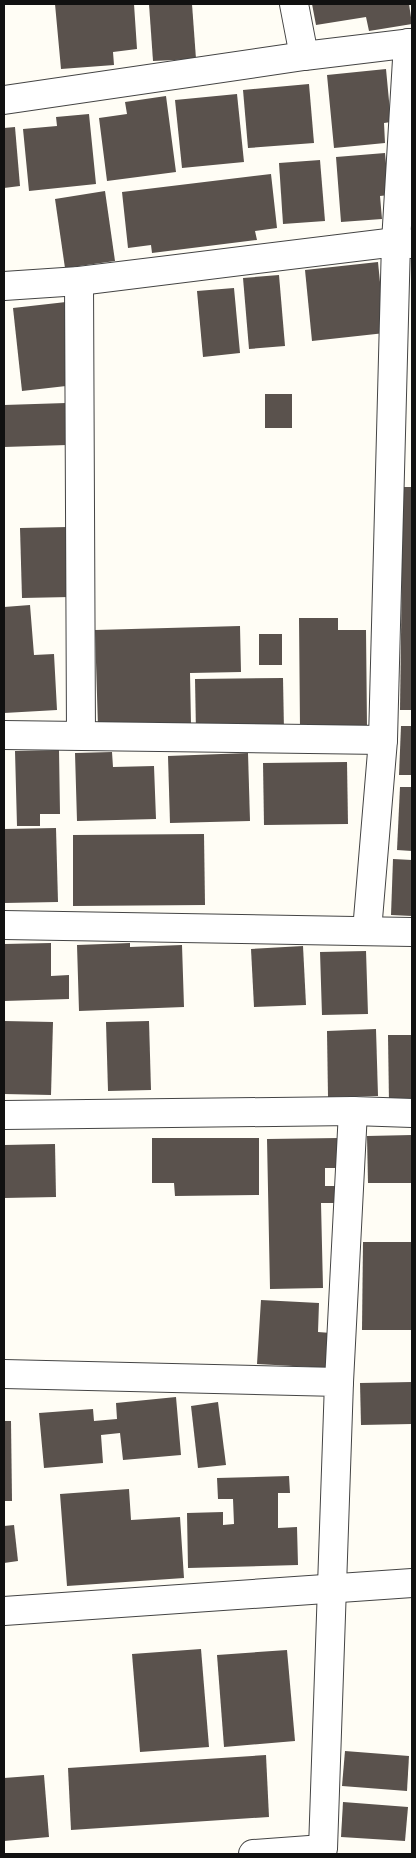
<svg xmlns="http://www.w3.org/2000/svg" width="416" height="1858" font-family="'Noto Serif',serif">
<rect width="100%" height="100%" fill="#fffdf5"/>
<g fill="#5a524d">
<path d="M 55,4 L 134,4 L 137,49 L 113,52 L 114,65 L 61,69 Z"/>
<path d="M 149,4 L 192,4 L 196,59 L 153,61 Z"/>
<path d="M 312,4 L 409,4 L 412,24 L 369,31 L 366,17 L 316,25 Z"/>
<path d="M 386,69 L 391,122 L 384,123 L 385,143 L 334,148 L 327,75 Z"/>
<path d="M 309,84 L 314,143 L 248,148 L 243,90 Z"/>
<path d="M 237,94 L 244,162 L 182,168 L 175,100 Z"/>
<path d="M 166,96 L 176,172 L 107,181 L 99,118 L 127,114 L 125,102 Z"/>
<path d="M 89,114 L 96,184 L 29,191 L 23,129 L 57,126 L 56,117 Z"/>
<path d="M 15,127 L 20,186 L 4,188 L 4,128 Z"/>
<path d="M 385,153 L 389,195 L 380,196 L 382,219 L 341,222 L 336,157 Z"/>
<path d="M 320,160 L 325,221 L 283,224 L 279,163 Z"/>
<path d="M 271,174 L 277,228 L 255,231 L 257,240 L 152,253 L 151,245 L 128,248 L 122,192 Z"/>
<path d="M 105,191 L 115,261 L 65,268 L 55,199 Z"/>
<path d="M 378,262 L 385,333 L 312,341 L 305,270 Z"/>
<path d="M 279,275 L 285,346 L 249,349 L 243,278 Z"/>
<path d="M 234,288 L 240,353 L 203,357 L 197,291 Z"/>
<path d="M 66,302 L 75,385 L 22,391 L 13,308 Z"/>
<rect x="265" y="394" width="27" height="34"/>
<path d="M 66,403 L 67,445 L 4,447 L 4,405 Z"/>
<path d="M 403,487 L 412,487 L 412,710 L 400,710 Z"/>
<path d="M 68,527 L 70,597 L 22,598 L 20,528 Z"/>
<path d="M 30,605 L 34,655 L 54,654 L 57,710 L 4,713 L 4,607 Z"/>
<path d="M 299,618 L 338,618 L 338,630 L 366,630 L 367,727 L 300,728 Z"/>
<path d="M 240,626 L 241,672 L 190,673 L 191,724 L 98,727 L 95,630 Z"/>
<rect x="259" y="634" width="23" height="31"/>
<path d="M 283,678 L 284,731 L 196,732 L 195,679 Z"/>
<path d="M 401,726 L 412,726 L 412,775 L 399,775 Z"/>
<path d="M 59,750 L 60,814 L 40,814 L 40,826 L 17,826 L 15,751 Z"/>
<path d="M 112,752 L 113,767 L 154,766 L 156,819 L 77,821 L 75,753 Z"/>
<path d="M 248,753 L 250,821 L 170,823 L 168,756 Z"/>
<path d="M 347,762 L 348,824 L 264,825 L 263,763 Z"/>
<path d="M 400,787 L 412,787 L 412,851 L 397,850 Z"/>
<path d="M 56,828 L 58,902 L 4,903 L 4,829 Z"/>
<path d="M 204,834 L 205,905 L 73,906 L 73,835 Z"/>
<path d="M 393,859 L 412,860 L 412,916 L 391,915 Z"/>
<path d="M 51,943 L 51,976 L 69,975 L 69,999 L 4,1001 L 4,944 Z"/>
<path d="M 130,943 L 130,947 L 182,945 L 184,1007 L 79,1011 L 77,945 Z"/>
<path d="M 303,946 L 306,1005 L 254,1007 L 251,949 Z"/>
<path d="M 366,951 L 368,1014 L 322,1015 L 320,952 Z"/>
<path d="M 4,1021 L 53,1022 L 51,1095 L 4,1094 Z"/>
<path d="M 149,1021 L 151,1090 L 108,1091 L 106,1022 Z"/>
<path d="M 376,1029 L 378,1096 L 328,1097 L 327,1031 Z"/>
<path d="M 388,1035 L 412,1035 L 412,1102 L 389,1103 Z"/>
<path d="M 412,1135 L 412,1183 L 368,1183 L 367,1136 Z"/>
<path d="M 152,1138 L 259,1138 L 259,1195 L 175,1196 L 174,1183 L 152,1183 Z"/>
<path d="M 339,1138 L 340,1168 L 325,1168 L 325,1186 L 336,1186 L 337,1203 L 321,1203 L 323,1288 L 270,1289 L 267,1139 Z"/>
<path d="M 55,1144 L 56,1197 L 4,1198 L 4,1145 Z"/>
<path d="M 363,1242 L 412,1242 L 412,1330 L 362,1330 Z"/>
<path d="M 261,1300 L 319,1303 L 318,1332 L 331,1333 L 329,1368 L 257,1364 Z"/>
<path d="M 412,1382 L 412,1424 L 361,1425 L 360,1383 Z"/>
<path d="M 176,1397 L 181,1455 L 123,1460 L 120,1433 L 101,1435 L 103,1463 L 44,1468 L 39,1413 L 93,1409 L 94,1421 L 117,1419 L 116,1403 Z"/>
<path d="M 218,1402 L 226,1465 L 198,1468 L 191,1406 Z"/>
<path d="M 4,1421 L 11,1421 L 12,1501 L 4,1501 Z"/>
<path d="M 289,1476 L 290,1493 L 278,1493 L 278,1528 L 297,1527 L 298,1565 L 188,1568 L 187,1513 L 223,1512 L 223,1525 L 234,1524 L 233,1499 L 218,1499 L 217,1478 Z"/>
<path d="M 129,1489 L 131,1520 L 180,1517 L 184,1578 L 67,1586 L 60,1494 Z"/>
<path d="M 14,1525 L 18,1561 L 4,1563 L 4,1526 Z"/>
<path d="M 201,1649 L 209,1747 L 140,1752 L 132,1654 Z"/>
<path d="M 287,1650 L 295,1741 L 224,1747 L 217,1655 Z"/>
<path d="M 345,1751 L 409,1756 L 407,1791 L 342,1786 Z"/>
<path d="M 266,1755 L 269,1817 L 71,1830 L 68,1768 Z"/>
<path d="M 44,1775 L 49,1837 L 4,1841 L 4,1778 Z"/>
<path d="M 343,1802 L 408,1807 L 405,1841 L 341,1837 Z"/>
</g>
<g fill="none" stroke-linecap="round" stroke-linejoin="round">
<defs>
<g id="minor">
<path d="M 294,4 L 304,56"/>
<path d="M 4,100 L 304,56 L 412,43"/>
<path d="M 79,281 L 81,735"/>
<path d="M 4,286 L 79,281 L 396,242 L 412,244"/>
<path d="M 4,735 L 383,740"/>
<path d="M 4,925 L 412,932"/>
<path d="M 367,931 L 383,740 L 396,242 L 408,43"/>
<path d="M 4,1115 L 353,1111 L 412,1113"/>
<path d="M 4,1374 L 339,1382 L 323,1849 L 253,1854"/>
<path d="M 339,1382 L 353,1111"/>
<path d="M 4,1611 L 412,1583"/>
</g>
</defs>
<use href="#minor" stroke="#444" stroke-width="30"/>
<use href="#minor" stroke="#fff" stroke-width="28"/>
</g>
<rect width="416" height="1858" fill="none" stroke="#111111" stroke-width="10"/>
</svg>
